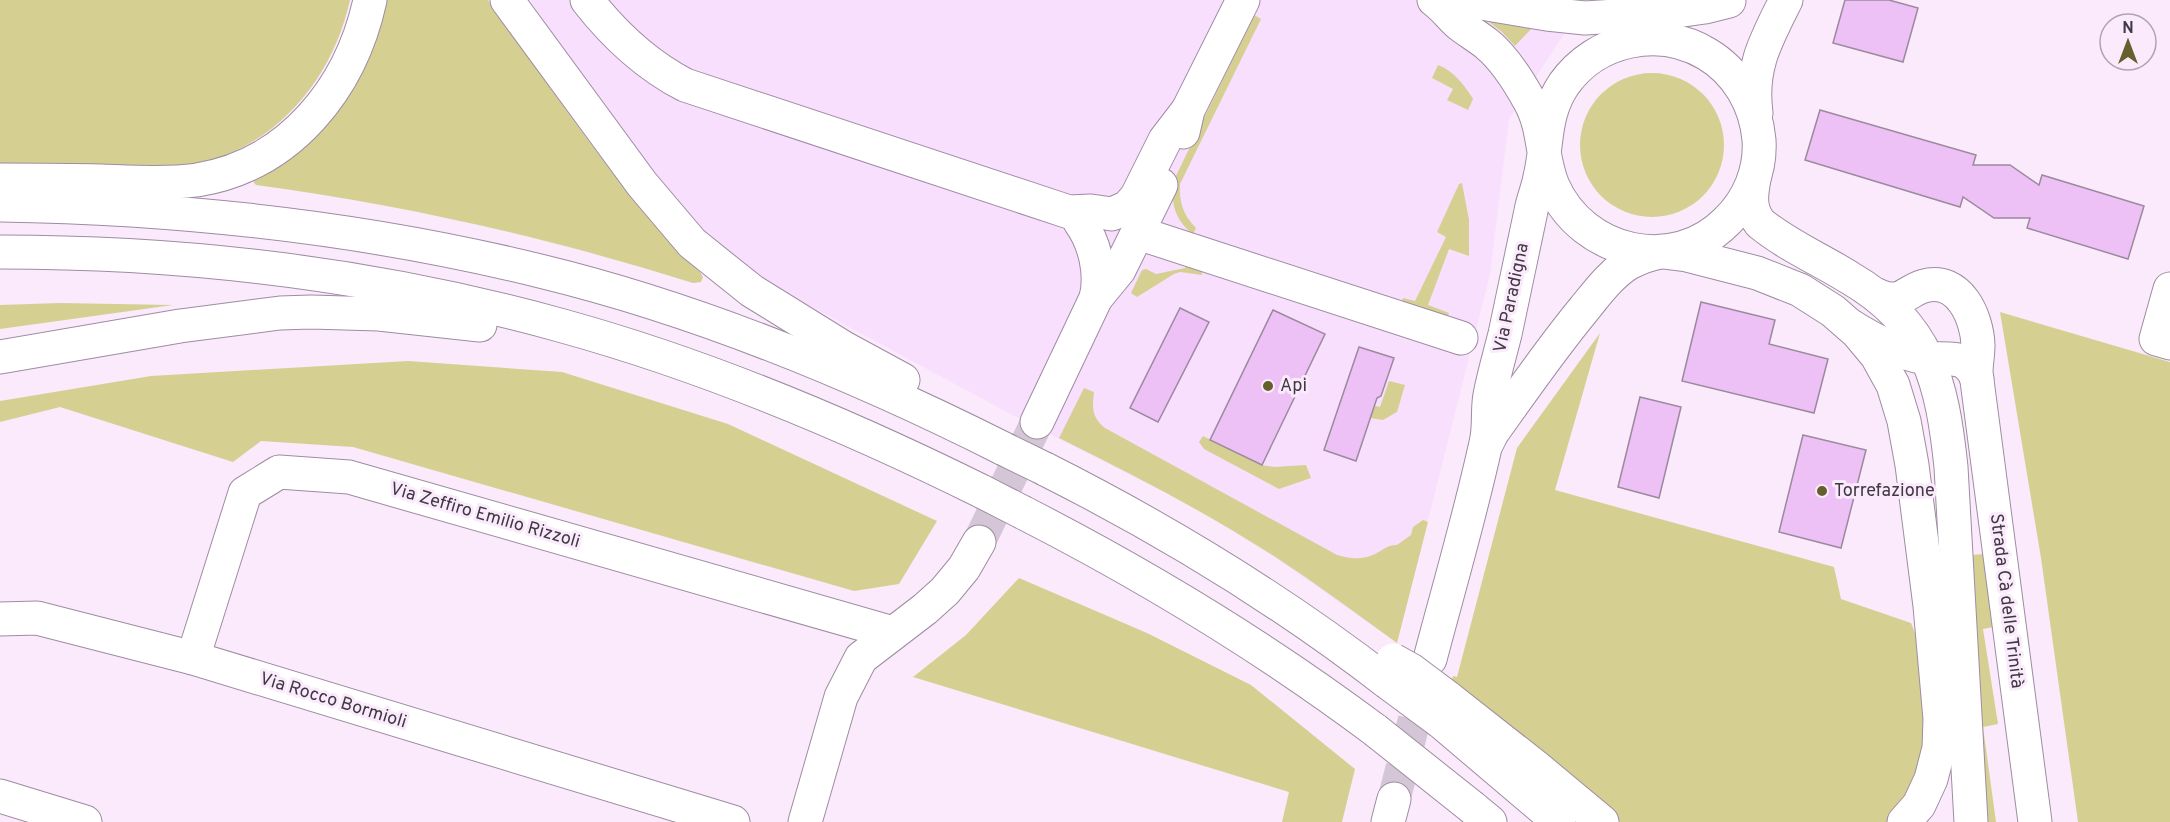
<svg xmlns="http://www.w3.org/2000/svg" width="2170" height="822" font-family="Overpass,sans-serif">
<rect width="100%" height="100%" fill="#faeafc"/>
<path fill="#f8dffd" d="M 530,0 L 1586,0 L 1509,119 L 1490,274 L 1397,643 L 1276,558 L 1192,506 L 1018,418 L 799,300 L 736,260 L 685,215 L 641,159 Z"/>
<g fill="#d5d092">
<path d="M 0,0 L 350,0 C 333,78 277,147 196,164 C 173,169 148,166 123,166 C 82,166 41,165 0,165 Z"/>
<path d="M 386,0 L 488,0 C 555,93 618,191 700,272 L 703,277 L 701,282 L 693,283 C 550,238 405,205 256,185 L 254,183 L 255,177 L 296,152 L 330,121 L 377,36 Z"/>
<path d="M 1254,15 L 1261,19 L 1180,184 C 1179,202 1183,215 1196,228 L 1193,234 C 1175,220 1171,204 1173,182 Z"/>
<path d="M 1485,19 L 1499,20 L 1532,28 L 1515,46 L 1502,32 Z"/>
<path d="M 1438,65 C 1454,71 1463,84 1472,97 L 1473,99 L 1468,110 L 1447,100 L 1453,89 L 1432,78 Z"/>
<circle cx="1652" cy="145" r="72"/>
<path d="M 1462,183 L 1469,220 L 1469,256 L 1449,249 L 1428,305 L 1449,313 L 1447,319 L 1401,304 L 1403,298 L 1415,301 L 1446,237 L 1437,232 L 1459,184 Z"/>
<path d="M 1187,265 L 1202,270 L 1202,275 L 1180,272 L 1174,274 L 1137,297 L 1131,293 L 1142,270 L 1146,269 L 1156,274 L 1185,268 Z"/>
<path d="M 60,303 L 173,305 L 0,329 L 0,305 Z"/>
<path d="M 2000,312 L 2170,362 L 2170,822 L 2078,822 L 2041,558 Z"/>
<path d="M 1600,333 L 1555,490 L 1834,567 L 1841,599 L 1911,623 L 1922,650 L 1928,726 L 1913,788 L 1888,822 L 1620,822 L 1451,683 L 1453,676 L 1457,677 L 1517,448 Z"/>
<path d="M 408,361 L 562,372 L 728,424 L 937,521 L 899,584 L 854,591 L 353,447 L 261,441 L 233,462 L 60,407 L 0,422 L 0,401 L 151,376 Z"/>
<path d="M 1389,381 L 1405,385 L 1397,412 L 1383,420 L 1370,418 L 1375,406 L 1380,407 Z"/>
<path d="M 1084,388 L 1094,392 C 1092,408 1092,418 1105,428 L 1337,555 C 1351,559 1362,560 1375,554 C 1383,550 1387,545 1397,545 L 1411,535 L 1413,527 L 1423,520 L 1428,522 L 1397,643 C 1357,614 1318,585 1277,558 C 1207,513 1134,475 1059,438 Z"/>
<path d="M 1203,436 L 1262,465 L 1274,467 L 1306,465 L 1311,478 L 1279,489 L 1204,449 L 1199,442 Z"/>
<path d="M 1984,554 L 1994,627 L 1983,629 L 1998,724 L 1983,727 L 1996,822 L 1981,822 L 1971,555 Z"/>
<path d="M 1019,578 L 1147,633 L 1251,685 L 1355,769 L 1342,822 L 1282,822 L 1289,792 L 913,677 L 966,635 Z"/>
</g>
<g fill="#edc1f5" stroke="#9b899e" stroke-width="1.5">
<path d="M 1845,0 L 1889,0 L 1918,8 L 1903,62 L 1833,43 Z"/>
<path d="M 1820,110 L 1976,155 L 1973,165 L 2010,165 L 2039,185 L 2042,175 L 2144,206 L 2128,259 L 2027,228 L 2030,218 L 1994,218 L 1963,197 L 1960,207 L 1805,160 Z"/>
<path d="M 1701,302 L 1775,320 L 1769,344 L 1828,359 L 1814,413 L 1682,381 Z"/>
<path d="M 1180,308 L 1209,322 L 1158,422 L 1130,408 Z"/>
<path d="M 1273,310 L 1325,334 L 1262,465 L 1210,440 Z"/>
<path d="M 1359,347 L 1394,358 L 1381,396 L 1377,398 L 1356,461 L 1324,450 Z"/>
<path d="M 1640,397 L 1681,407 L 1659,498 L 1618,487 Z"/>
<path d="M 1803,435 L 1866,450 L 1841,548 L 1779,532 Z"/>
</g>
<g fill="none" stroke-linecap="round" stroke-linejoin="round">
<g stroke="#d5c6d7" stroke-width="33" stroke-dasharray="33 16" stroke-linecap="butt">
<path d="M 979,542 L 1037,422"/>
<path d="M 1394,799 L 1425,678"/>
</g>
<defs>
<g id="minor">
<path d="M 587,0 C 615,36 645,64 685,85 L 1069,212 L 1091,211 L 1112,214 L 1128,207 L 1137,196 L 1165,140 L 1188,110"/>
<path d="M 1440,0 L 1475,2 L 1547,14 L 1585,18 L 1662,13 L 1705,7 L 1729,1"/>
<path d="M 1756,113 C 1750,67 1766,40 1786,0"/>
<path d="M 1183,132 L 1188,110 L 1243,0"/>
<path d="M 1080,222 C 1095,243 1102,273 1096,298"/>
<path d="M 1138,233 L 1461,338"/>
<path d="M 2170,289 L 2156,339 L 2170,343"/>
<path d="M 1877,295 C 1902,306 1904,292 1924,286 C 1959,276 1977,317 1978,345 C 1978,355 1976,364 1976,373 L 2035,822"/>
<path d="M 1851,326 C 1873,340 1899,353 1925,358 C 1937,360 1951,357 1962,361 C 1970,365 1974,371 1977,379"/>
<path d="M 1037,422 L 1096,298 L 1119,270 L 1161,185"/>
<path d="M 1487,443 L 1492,433 C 1522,391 1551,349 1584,309 C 1597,293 1611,274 1629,263 C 1639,258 1649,254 1660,252"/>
<path d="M 0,619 L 37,618 L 193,658 L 733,822"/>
<path d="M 193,658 L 245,493 L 279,472 L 349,477 L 893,633"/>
<path d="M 1430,659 C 1449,587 1470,516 1486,443 C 1490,427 1487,411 1490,395 C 1494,374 1500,354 1505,334 C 1514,293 1522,252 1531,211 C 1533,199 1538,189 1540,177 C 1548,144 1543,115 1564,84 C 1596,39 1659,25 1707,54 C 1737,72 1756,104 1759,140 C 1761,170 1749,200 1727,221 C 1674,275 1583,254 1553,186 C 1541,158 1545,127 1529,100 C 1518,80 1505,59 1487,44 C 1478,37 1468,31 1459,24 C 1450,16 1444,7 1434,0"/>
<path d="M 0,796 L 85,822"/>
<path d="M 805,822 L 841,697 L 861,658 L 925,609 L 945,591 L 964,568 L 979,542"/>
<path d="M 1388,822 L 1394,799"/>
</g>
<g id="highway">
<path d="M 507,0 L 642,184 L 692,243 L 752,291 L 844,348 L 903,380"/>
<path d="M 1754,179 C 1751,195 1749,209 1760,223 C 1788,246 1820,259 1850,278 C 1929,324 1942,382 1951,467 L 1971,822"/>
<path d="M 0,180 C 34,180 67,180 101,181 C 133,182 165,184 197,180 C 290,165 351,88 370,0"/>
<path d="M 0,205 C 182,208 362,227 540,271 C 697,309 859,376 1004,449"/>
<path d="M 0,252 C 190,252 380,275 563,326 C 708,366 848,425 983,492"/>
<path d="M 1663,252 L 1687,255 L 1757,273 L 1800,290 L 1833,311 L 1857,332 L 1877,356 L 1893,385 L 1904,421 L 1912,465 L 1930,606 L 1940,719 L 1939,748 L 1931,779 L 1919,805 L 1904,822"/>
<path d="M 0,357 L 180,326 L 280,313 L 311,312 L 379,314 L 480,325"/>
<path d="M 1045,469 C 1164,529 1281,600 1387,682"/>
<path d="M 1024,513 C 1147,576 1264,647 1375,730"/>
<path d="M 1447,697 L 1536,767 L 1602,822"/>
<path d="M 1441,722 L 1559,822"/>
<path d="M 1473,808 L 1490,822"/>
</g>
</defs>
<use href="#minor" stroke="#9e8ca1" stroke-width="35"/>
<use href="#highway" stroke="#9e8ca1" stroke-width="35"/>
<use href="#minor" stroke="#fff" stroke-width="33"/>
<use href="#highway" stroke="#fff" stroke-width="33"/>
<defs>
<g id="highway-bridge">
<path d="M 1004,449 L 1045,469"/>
<path d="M 983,492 L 1024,513"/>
<path d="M 1393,660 L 1411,670 L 1447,697"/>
<path d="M 1387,682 L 1441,722"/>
<path d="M 1375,730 L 1473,808"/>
</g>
</defs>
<use href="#highway-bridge" stroke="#9e8ca1" stroke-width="35" stroke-linecap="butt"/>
<use href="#highway-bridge" stroke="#fff" stroke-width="33"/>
</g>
<g fill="#645f2c" stroke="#faeafc" stroke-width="2">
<circle cx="1268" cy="386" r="6"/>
<circle cx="1822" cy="491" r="6"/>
</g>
<g text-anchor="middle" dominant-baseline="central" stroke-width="6" stroke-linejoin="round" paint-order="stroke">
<g font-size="18" fill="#403842" stroke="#faeafc">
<text transform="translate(1512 298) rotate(-78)">Via Paradigna</text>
<text transform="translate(485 516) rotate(16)">Via Zeffiro Emilio Rizzoli</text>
<text transform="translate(2006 601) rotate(83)">Strada Cà delle Trinità</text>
<text transform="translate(333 701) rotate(17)">Via Rocco Bormioli</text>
</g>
<g font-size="18" fill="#403842" stroke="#faeafc" text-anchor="start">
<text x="1280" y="386">Api</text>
<text x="1834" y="491">Torrefazione</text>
</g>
</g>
<g transform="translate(2128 42)"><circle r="28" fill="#faeafc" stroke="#b0a3b2" stroke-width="1.5"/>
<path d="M0-4.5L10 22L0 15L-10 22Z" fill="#645f2c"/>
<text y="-9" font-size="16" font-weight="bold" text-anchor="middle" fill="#403842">N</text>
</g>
</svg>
